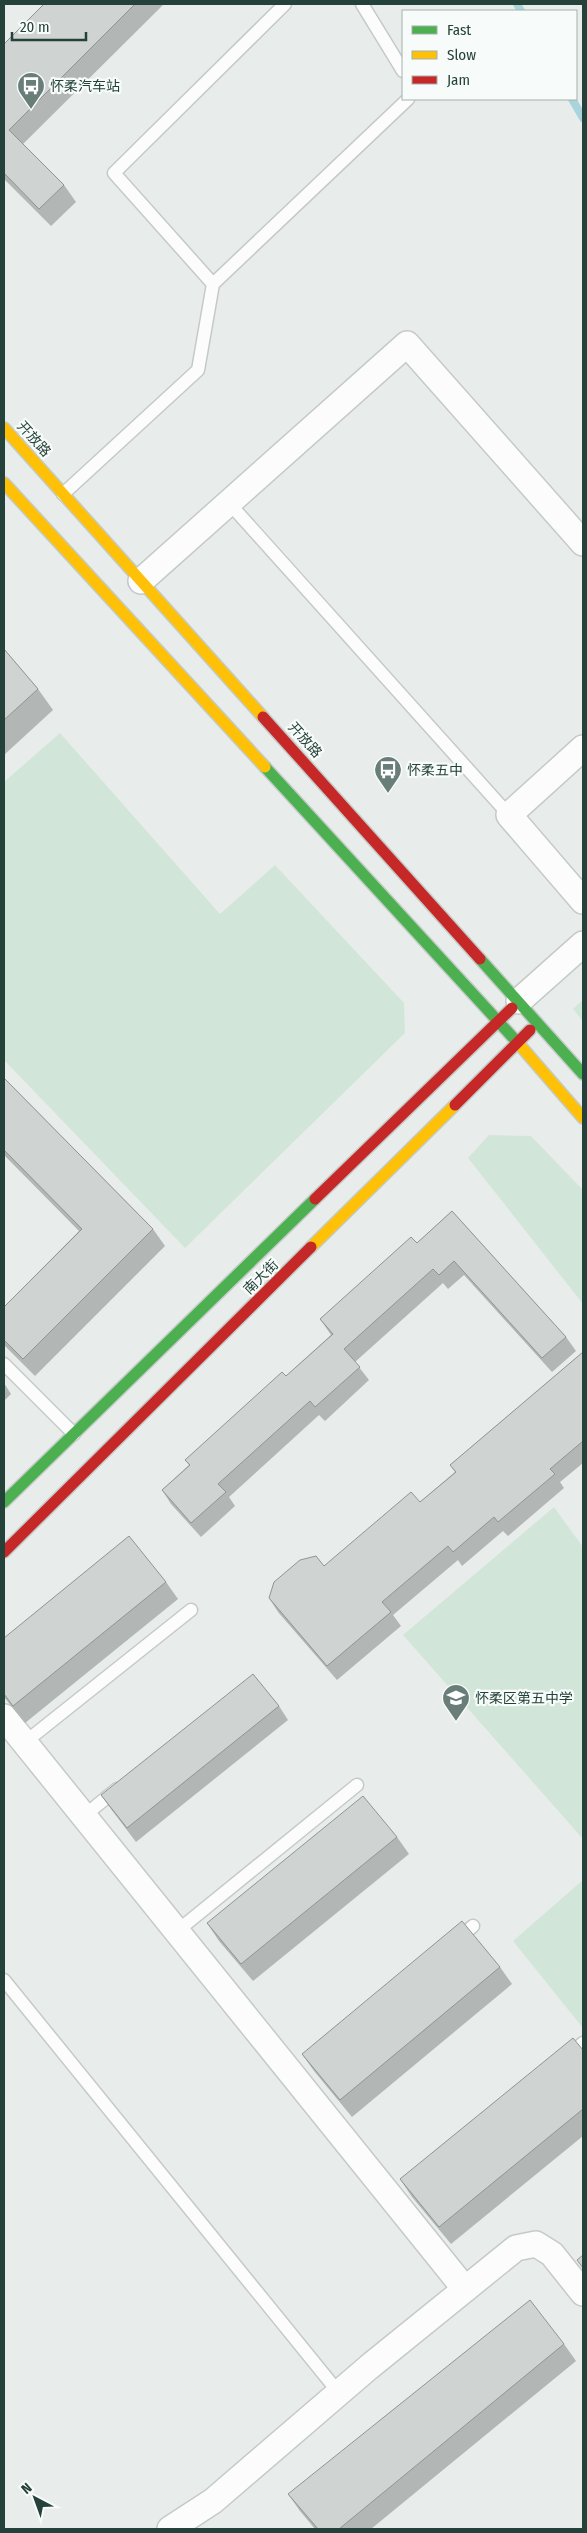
<svg xmlns="http://www.w3.org/2000/svg" width="587" height="2533" font-family="'Fira Sans Condensed','Noto Sans SC',sans-serif">
<rect width="100%" height="100%" fill="#e8edeb"/>
<g fill="#d1e6d8">
<path d="M 60,733 L 220,914 L 275,865 L 404,1003 L 405,1033 L 185,1248 L 4,1060 L 4,782 Z"/>
<path d="M 583,1000 L 583,1021 L 573,1009 Z"/>
<path d="M 489,1135 L 531,1136 L 583,1190 L 583,1304 L 468,1158 Z"/>
<path d="M 554,1507 L 583,1547 L 583,1839 L 403,1635 Z"/>
<path d="M 583,1880 L 583,2028 L 513,1941 Z"/>
</g>
<g fill="none" stroke-linecap="round" stroke-linejoin="round">
<g stroke="#a9d4db" stroke-width="8">
<path d="M 517,4 L 521,11"/>
<path d="M 572,99 L 583,118"/>
</g>
<defs>
<g id="lane">
<path d="M 285,4 L 114,173 L 213,284 L 408,99"/>
<path d="M 362,4 L 403,71"/>
<path d="M 63,494 L 198,370 L 213,284"/>
<path d="M 229,503 L 509,815"/>
<path d="M 4,1364 L 74,1434"/>
<path d="M 24,1743 L 191,1610"/>
<path d="M 84,1816 L 117,1789"/>
<path d="M 176,1932 L 357,1785"/>
<path d="M 457,1940 L 473,1926"/>
<path d="M 4,1980 L 339,2393"/>
<path d="M 567,2057 L 583,2043"/>
</g>
<g id="street">
<path d="M 141,581 L 407,344 L 583,543"/>
<path d="M 583,748 L 509,815 L 583,901"/>
<path d="M 519,1001 L 583,944"/>
<path d="M 4,1717 L 465,2289"/>
<path d="M 170,2529 L 213,2501 L 369,2367 L 516,2248 L 536,2244 L 552,2254 L 583,2293"/>
</g>
<g id="fast">
<path d="M 265,767 L 518,1043"/>
<path d="M 480,959 L 583,1074"/>
<path d="M 4,1502 L 315,1199"/>
</g>
<g id="slow">
<path d="M 4,428 L 263,717"/>
<path d="M 4,483 L 265,767"/>
<path d="M 518,1043 L 583,1118"/>
<path d="M 311,1247 L 455,1105"/>
</g>
<g id="jam">
<path d="M 263,717 L 480,959"/>
<path d="M 455,1105 L 530,1030"/>
<path d="M 315,1199 L 512,1008"/>
<path d="M 4,1552 L 311,1247"/>
</g>
</defs>
<use href="#lane" stroke="#c5cac8" stroke-width="15"/>
<use href="#street" stroke="#c5cac8" stroke-width="28"/>
<use href="#fast" stroke="#c3cbc8" stroke-width="14"/>
<use href="#slow" stroke="#c3cbc8" stroke-width="14"/>
<use href="#jam" stroke="#c3cbc8" stroke-width="14"/>
<use href="#lane" stroke="#fcfcfc" stroke-width="12"/>
<use href="#street" stroke="#fcfcfc" stroke-width="25"/>
<use href="#fast" stroke="#4caf50" stroke-width="11"/>
<use href="#slow" stroke="#ffc107" stroke-width="11"/>
<use href="#jam" stroke="#c62828" stroke-width="11"/>
</g>
<g fill="#b2b6b5">
<path d="M 44,4 L 164,4 L 23,144 L 64,185 L 76,202 L 51,226 L 4,179 L 4,44 Z"/>
<path d="M 4,649 L 38,689 L 53,710 L 4,755 Z"/>
<path d="M 4,1078 L 153,1229 L 165,1246 L 35,1376 L 4,1345 L 4,1307 L 79,1231 L 4,1155 Z"/>
<path d="M 452,1211 L 566,1337 L 576,1351 L 552,1372 L 464,1275 L 448,1289 L 443,1283 L 355,1362 L 369,1380 L 325,1421 L 319,1415 L 229,1497 L 235,1506 L 201,1537 L 171,1504 L 162,1490 L 189,1465 L 185,1460 L 286,1376 L 331,1335 L 320,1319 L 417,1243 Z"/>
<path d="M 583,1352 L 583,1463 L 560,1482 L 564,1488 L 508,1536 L 503,1531 L 462,1566 L 458,1560 L 393,1615 L 401,1626 L 337,1680 L 278,1612 L 269,1598 L 324,1566 L 420,1502 L 455,1472 L 450,1465 Z"/>
<path d="M 4,1383 L 11,1394 L 4,1401 Z"/>
<path d="M 166,1582 L 178,1599 L 25,1723 L 4,1697 L 4,1638 Z"/>
<path d="M 279,1706 L 288,1720 L 136,1842 L 111,1809 L 101,1795 Z"/>
<path d="M 397,1837 L 409,1854 L 253,1981 L 219,1941 L 207,1923 Z"/>
<path d="M 500,1967 L 512,1984 L 352,2117 L 314,2071 L 302,2054 Z"/>
<path d="M 583,2050 L 583,2136 L 451,2244 L 412,2197 L 400,2179 Z"/>
<path d="M 564,2344 L 576,2361 L 371,2529 L 315,2529 L 300,2511 L 288,2494 Z"/>
</g>
<g fill="#cfd4d2" stroke="#919493">
<path d="M 44,4 L 135,4 L 9,130 L 64,185 L 39,209 L 4,173 L 4,44 Z"/>
<path d="M 4,649 L 38,689 L 4,720 Z"/>
<path d="M 4,1078 L 153,1229 L 23,1359 L 4,1340 L 4,1307 L 82,1229 L 4,1150 Z"/>
<path d="M 452,1211 L 566,1337 L 542,1358 L 454,1261 L 439,1275 L 433,1269 L 344,1349 L 360,1367 L 315,1407 L 310,1401 L 218,1484 L 226,1492 L 191,1523 L 162,1490 L 190,1465 L 185,1460 L 282,1372 L 286,1376 L 333,1334 L 320,1319 L 411,1237 L 417,1243 Z"/>
<path d="M 583,1352 L 583,1441 L 550,1469 L 555,1474 L 498,1522 L 494,1517 L 453,1552 L 448,1546 L 382,1602 L 391,1612 L 327,1666 L 269,1598 L 274,1582 L 300,1560 L 316,1556 L 324,1566 L 411,1492 L 420,1502 L 456,1472 L 450,1465 Z"/>
<path d="M 129,1536 L 166,1582 L 13,1706 L 4,1694 L 4,1638 Z"/>
<path d="M 253,1674 L 279,1706 L 127,1828 L 101,1795 Z"/>
<path d="M 363,1796 L 397,1837 L 241,1964 L 207,1923 Z"/>
<path d="M 462,1921 L 500,1967 L 340,2100 L 302,2054 Z"/>
<path d="M 573,2038 L 583,2050 L 583,2109 L 439,2227 L 400,2179 Z"/>
<path d="M 583,2255 L 583,2268 L 577,2260 Z"/>
<path d="M 530,2300 L 564,2344 L 339,2529 L 318,2529 L 288,2494 Z"/>
</g>
<defs>
<symbol id="bus-pin" viewBox="-11 -11 22 30"><path d="M0 17L-7.5 6A9.5 9.5 0 1 1 7.5 6Z" fill="#697e78" stroke="#f7fbf9"/><path d="M-5-6H5V4H4V6H2V4H-2V6H-4V4H-5ZM-3.5-4V0h7V-4ZM-3.5 1.2v1.5H-2V1.2ZM2 1.2v1.5H3.5V1.2Z" fill="#fff"/></symbol>
<symbol id="school-pin" viewBox="-11 -11 22 30"><path d="M0 17L-7.5 6A9.5 9.5 0 1 1 7.5 6Z" fill="#697e78" stroke="#f7fbf9"/><path d="M0-5L7-2L0 1L-7-2ZM-4 1L0 2.5L4 1V4Q0 6-4 4Z" fill="#fff"/></symbol>
</defs>
<g fill-rule="evenodd">
<use href="#bus-pin" x="15" y="70" width="32" height="43"/>
<use href="#bus-pin" x="372" y="754" width="32" height="43"/>
<use href="#school-pin" x="440" y="1682" width="32" height="43"/>
</g>
<g text-anchor="middle" dominant-baseline="central" stroke-width="4.5" stroke-linejoin="round" paint-order="stroke">
<g font-size="14" fill="#24423a" stroke="#f7fbf9" text-anchor="start">
<text x="50" y="86">怀柔汽车站</text>
<text x="407" y="770">怀柔五中</text>
<text x="475" y="1698">怀柔区第五中学</text>
</g>
<g font-size="14" fill="#24423a" stroke="#f7fbf9">
<text transform="translate(34 439) rotate(48)">开放路</text>
<text transform="translate(305 740) rotate(48)">开放路</text>
<text transform="translate(261 1277) rotate(-45)">南大街</text>
</g>
</g>
<rect width="587" height="2533" fill="none" stroke="#24423a" stroke-width="10"/>
<rect x="402" y="10" width="175" height="90" fill="#f7fbf9" stroke="#a3b1ad"/>
<rect x="412" y="26" width="25" height="8" fill="#4caf50" stroke="#a3b1ad"/>
<text x="447" y="35" font-size="15" fill="#24423a">Fast</text>
<rect x="412" y="51" width="25" height="8" fill="#ffc107" stroke="#a3b1ad"/>
<text x="447" y="60" font-size="15" fill="#24423a">Slow</text>
<rect x="412" y="76" width="25" height="8" fill="#c62828" stroke="#a3b1ad"/>
<text x="447" y="85" font-size="15" fill="#24423a">Jam</text>
<g transform="translate(35 2498) rotate(319)" stroke="#f7fbf9" stroke-width="4" paint-order="stroke">
<path d="M0-4L9 19L0 12L-9 19Z" fill="#24423a"/>
<text y="-8" font-size="14" font-weight="bold" text-anchor="middle" fill="#24423a">N</text>
</g>
<path d="M12 32v8h74v-8" fill="none" stroke="#24423a" stroke-width="2.5"/>
<text x="20" y="32" font-size="15" fill="#24423a" stroke="#f7fbf9" stroke-width="4" paint-order="stroke">20 m</text>
</svg>
